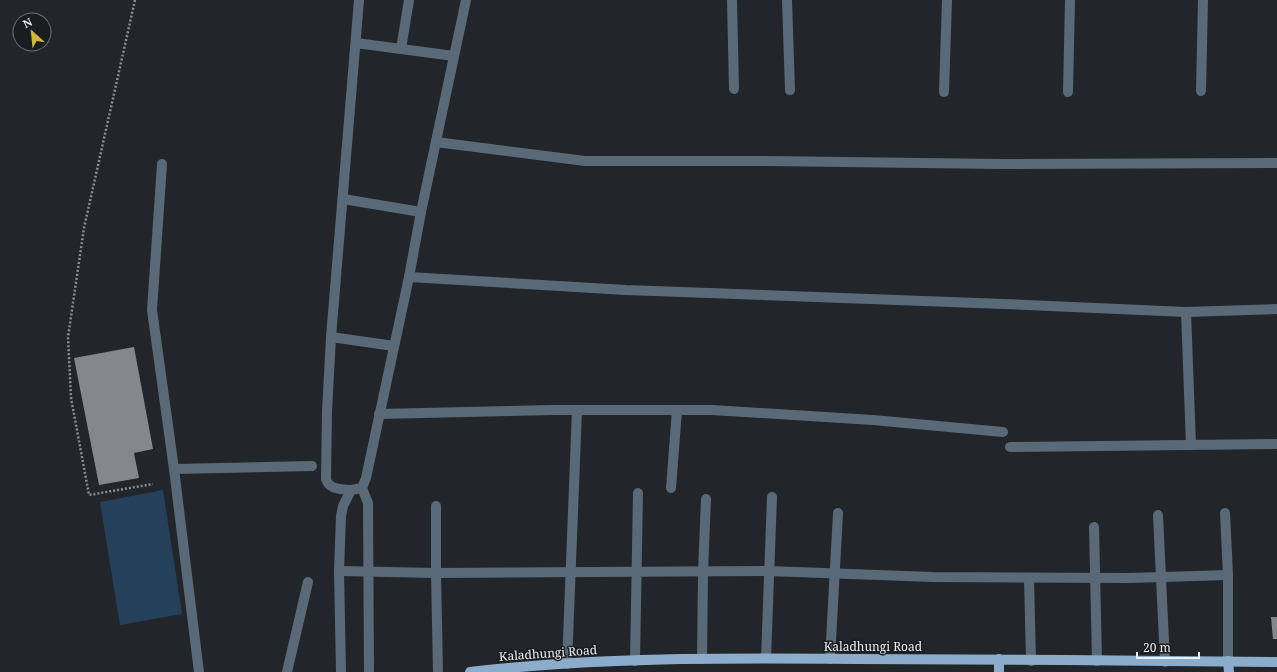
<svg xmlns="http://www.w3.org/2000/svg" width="1277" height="672" font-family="'Noto Serif',serif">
<rect width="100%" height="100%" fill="#22262a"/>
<path fill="#24405b" d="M 163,490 L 182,614 L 120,625 L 100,502 Z"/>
<g fill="#83888d">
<path d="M 134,347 L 153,449 L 134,453 L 139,478 L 99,485 L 74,358 Z"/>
<path d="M 1271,617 L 1277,617 L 1277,639 L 1273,639 Z"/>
</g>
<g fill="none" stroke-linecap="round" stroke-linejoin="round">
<path stroke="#8b8e91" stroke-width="2.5" stroke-dasharray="2 2" stroke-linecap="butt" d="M 135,0 L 84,228 L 68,337 L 71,398 L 89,495 L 153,484"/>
<g stroke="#5a6978" stroke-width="10">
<path d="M 732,0 L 734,89"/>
<path d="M 787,0 L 790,90"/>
<path d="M 356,43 L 454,56"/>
<path d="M 401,49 L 409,0"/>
<path d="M 1201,91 L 1203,0"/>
<path d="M 944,92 L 947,0"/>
<path d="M 1068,92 L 1070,0"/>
<path d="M 436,142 L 585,161 L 767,161 L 1000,164 L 1277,163"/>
<path d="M 162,164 L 152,310 L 174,469 L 199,672"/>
<path d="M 343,199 L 421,212"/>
<path d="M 409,277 L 626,290 L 1004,304 L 1186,312 L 1277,309"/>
<path d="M 1186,312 L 1191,445"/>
<path d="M 331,337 L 394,346"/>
<path d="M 379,414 L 552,410 L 712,410 L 873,420 L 1003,432"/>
<path d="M 1010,447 L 1277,444"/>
<path d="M 174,469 L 312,466"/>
<path d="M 362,488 L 368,503 L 369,672"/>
<path d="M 671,488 L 677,410"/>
<path d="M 351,490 C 342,489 329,490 326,479 L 327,411 L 331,337 L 359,0"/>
<path d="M 436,506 L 436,573 L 438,672"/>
<path d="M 1225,513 L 1228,575 L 1228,661"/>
<path d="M 1158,515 L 1165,662"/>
<path d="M 1094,527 L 1097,661"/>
<path d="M 339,571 L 436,573 L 768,571 L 933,577 L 1129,578 L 1228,575"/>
<path d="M 1029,578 L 1031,661"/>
<path d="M 766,658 L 772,497"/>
<path d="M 702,659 L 703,572 L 706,499"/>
<path d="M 830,659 L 838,513"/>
<path d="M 635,661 L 638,493"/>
<path d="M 567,664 L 577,410"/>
<path d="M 287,672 L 308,582"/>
<path d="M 341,672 L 339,571 L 341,516 L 343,506 L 351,490 L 362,488 L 366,478 L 409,277 L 421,212 L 466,0"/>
</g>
<g stroke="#8caccc" stroke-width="10">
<path d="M 1228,661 L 1229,672"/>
<path d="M 470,672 C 597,657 726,658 855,659 C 996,659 1136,661 1277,662"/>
<path d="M 999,672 L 999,659"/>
</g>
</g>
<g text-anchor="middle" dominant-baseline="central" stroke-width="3" stroke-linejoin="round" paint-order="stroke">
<g font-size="12" fill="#ebeef0" stroke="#191d20">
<text x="873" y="646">Kaladhungi Road</text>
<text transform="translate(548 653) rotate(-4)">Kaladhungi Road</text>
</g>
</g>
<g transform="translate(32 32) rotate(333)"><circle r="19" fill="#191d20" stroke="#6d7173"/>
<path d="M0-3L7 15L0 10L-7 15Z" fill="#d0b837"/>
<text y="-6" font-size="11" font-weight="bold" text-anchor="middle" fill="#ebeef0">N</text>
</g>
<path d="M1137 652v6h62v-6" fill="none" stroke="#ebeef0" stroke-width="2"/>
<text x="1143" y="652" font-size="12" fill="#ebeef0" stroke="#191d20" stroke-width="3" paint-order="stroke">20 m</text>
</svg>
